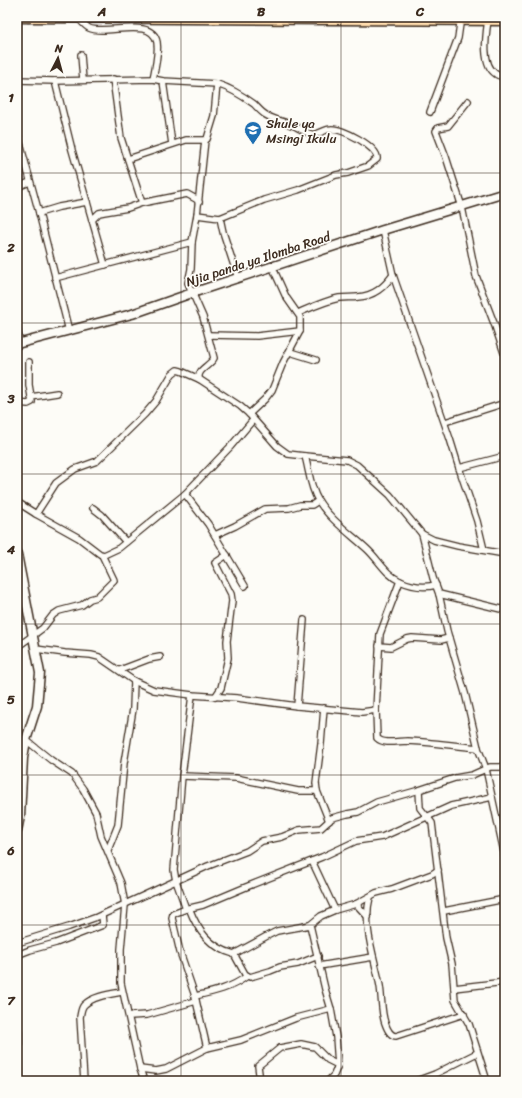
<svg xmlns="http://www.w3.org/2000/svg" width="522" height="1098" font-family="Sriracha,sans-serif">
<rect width="100%" height="100%" fill="#fdfcf7"/>
<filter id="ink" filterUnits="userSpaceOnUse"><feTurbulence type="fractalNoise" baseFrequency=".025" numOctaves="2"/><feDisplacementMap in="SourceGraphic" scale="8" xChannelSelector="R" yChannelSelector="G"/><feConvolveMatrix kernelMatrix="1 2 1 2 8 2 1 2 1" color-interpolation-filters="sRGB"/></filter>
<g filter="url(#ink)">
<g fill="none" stroke-linecap="round" stroke-linejoin="round">
<defs>
<g id="street">
<path d="M 78,18 C 81,21 85,26 89,28 C 106,36 152,16 157,42 C 159,54 155,68 153,79"/>
<path d="M 488,20 C 486,34 481,65 496,74 C 498,76 502,76 505,77"/>
<path d="M 81,55 L 83,80"/>
<path d="M 113,79 L 121,138 L 142,203"/>
<path d="M 17,80 L 55,81 L 153,79 L 163,81 L 217,84 C 230,88 243,96 254,104 C 258,108 261,112 266,115 C 274,120 283,121 292,125 C 298,127 304,132 311,134 C 318,136 324,129 331,129 C 342,128 379,147 377,159 L 368,166 L 348,173 L 336,175 L 298,190 L 264,200 L 220,218 L 197,215"/>
<path d="M 55,81 L 72,150 L 105,265"/>
<path d="M 163,81 L 172,144"/>
<path d="M 468,101 L 448,126 L 438,128 L 436,131 L 446,157 L 462,207 L 476,276 L 495,326 L 505,356"/>
<path d="M 430,112 L 458,38 L 461,17"/>
<path d="M 17,132 L 39,213 L 69,331"/>
<path d="M 205,140 L 197,215 L 192,242 L 191,269 L 188,283 L 203,317 L 214,358 C 210,366 197,369 199,379 L 240,406 L 249,414 L 277,446 L 288,454 L 305,456 L 347,460 L 357,465 L 390,495 L 422,534 L 434,540 L 458,546 L 505,554"/>
<path d="M 128,159 L 186,140 L 205,140 L 207,139 L 214,116 L 217,84"/>
<path d="M 17,187 L 30,182"/>
<path d="M 39,213 L 59,207 L 87,202"/>
<path d="M 220,218 L 223,232 L 238,278"/>
<path d="M 92,220 L 99,213 L 104,212 L 128,208 L 142,203 L 187,194 L 196,199 L 199,202"/>
<path d="M 383,230 L 393,275 L 450,439 L 459,468 L 477,521 L 484,550"/>
<path d="M 55,278 L 192,242"/>
<path d="M 298,313 C 312,307 325,301 339,298 C 345,297 352,298 358,297 C 374,296 384,287 393,275"/>
<path d="M 17,329 L 20,343"/>
<path d="M 209,335 L 257,336 L 300,331"/>
<path d="M 290,352 L 316,360"/>
<path d="M 31,397 L 57,393"/>
<path d="M 17,403 L 28,404 L 32,402 L 29,385 L 29,362"/>
<path d="M 249,414 L 265,399 L 272,390 L 283,363 L 300,331 L 300,317 L 286,297 L 272,266"/>
<path d="M 445,422 L 505,403"/>
<path d="M 305,456 C 309,470 310,487 318,500 C 329,519 352,535 367,549 C 379,560 385,574 400,581 C 411,586 424,588 436,585"/>
<path d="M 459,468 L 505,456"/>
<path d="M 185,494 L 208,524 L 245,586"/>
<path d="M 17,502 L 36,514 L 79,538 L 100,554 L 104,555 L 119,548 L 185,494 L 231,446 L 253,420"/>
<path d="M 93,508 L 102,515 L 126,542"/>
<path d="M 36,514 L 56,483 L 75,469 L 97,461 L 145,414 L 156,401 L 172,374 L 177,370 L 181,371 L 199,379"/>
<path d="M 422,534 L 433,578 L 439,594 L 447,631 L 465,693 L 478,748 L 486,769 L 505,857"/>
<path d="M 215,535 L 235,526 L 265,509 L 289,508 L 300,505 L 312,505 L 318,501"/>
<path d="M 400,581 L 380,634 L 376,710 L 377,738 C 384,745 398,741 407,741 C 431,742 455,746 478,748"/>
<path d="M 439,594 L 505,610"/>
<path d="M 379,646 L 391,647 L 407,639 L 412,638 L 441,640 L 449,638"/>
<path d="M 17,647 L 43,628 L 53,615 L 59,611 L 82,605 L 90,599 L 97,597 L 114,580 L 102,555"/>
<path d="M 36,649 L 65,653 L 91,655 L 99,657 L 134,681 L 154,690 L 192,695 L 237,698 L 297,706 L 362,712 L 376,710"/>
<path d="M 120,670 L 149,659 L 160,657"/>
<path d="M 215,697 L 221,688 L 228,658 L 227,641 L 232,601 L 231,594 L 215,563 L 227,555"/>
<path d="M 297,706 L 304,620"/>
<path d="M 324,708 L 321,744 L 316,783 L 317,791 L 329,821"/>
<path d="M 26,740 L 51,760 L 72,774 L 83,789 L 96,813 L 101,836 L 121,883 L 125,905 L 121,949 L 121,983 L 140,1069 L 144,1081"/>
<path d="M 182,776 L 236,778 L 298,791 L 317,791"/>
<path d="M 419,790 L 420,808 L 432,823 L 446,938 L 452,964 L 455,1000 L 469,1024 L 487,1081"/>
<path d="M 108,850 L 118,825 L 124,763 L 133,709 L 134,681"/>
<path d="M 312,861 L 335,910"/>
<path d="M 370,897 C 362,927 375,958 380,986 C 382,998 381,1012 385,1023 C 387,1029 390,1036 396,1036 L 464,1014"/>
<path d="M 356,904 L 368,917"/>
<path d="M 189,908 C 198,931 209,947 234,954 L 267,936 L 277,931 L 310,925 L 321,916 L 335,910 L 356,904 L 376,893 L 392,889 L 432,874 L 438,870"/>
<path d="M 186,909 L 176,881 L 174,870 L 182,776 L 192,695"/>
<path d="M 444,911 L 505,899"/>
<path d="M 310,925 L 325,989 L 331,1009 L 336,1037 L 338,1065 L 334,1075 L 328,1081"/>
<path d="M 17,943 L 69,927 L 97,917 L 208,866 L 247,851 L 262,841 L 282,837 L 299,830 L 321,828 L 332,818 L 347,814 L 358,812 L 377,802 L 416,791 L 455,778 L 472,775 L 490,767 L 501,767 L 505,765"/>
<path d="M 234,954 L 245,974 L 250,977 L 270,971 L 280,967 L 298,964 L 318,956"/>
<path d="M 17,955 L 30,950 L 56,943 L 103,925 L 102,915"/>
<path d="M 319,966 L 373,957"/>
<path d="M 454,988 L 505,982"/>
<path d="M 195,996 C 213,992 232,988 247,976"/>
<path d="M 130,1016 L 147,1015 L 196,1001"/>
<path d="M 207,1048 L 195,996 L 180,952 L 172,918 L 173,914 L 186,909 L 203,905 L 246,887 L 322,857 L 356,841 L 382,837 L 451,806 L 492,797"/>
<path d="M 140,1069 L 156,1071 L 166,1069 L 207,1048 L 241,1040 L 296,1018 L 331,1009"/>
<path d="M 84,1081 L 80,1017 C 81,1013 81,1008 84,1005 C 93,996 111,994 122,992"/>
<path d="M 260,1081 L 258,1066 L 280,1048 L 301,1044 L 315,1047 L 328,1060 L 338,1065"/>
<path d="M 416,1081 L 435,1074 L 477,1053"/>
</g>
<g id="secondary">
<path d="M 17,344 L 132,314 L 192,293 L 383,230 L 505,193"/>
<path d="M 17,554 L 40,673 L 37,706 L 26,740 L 23,758 L 20,816 L 17,831"/>
<path d="M 17,1031 L 18,1081"/>
</g>
<g id="highway">
<path d="M 17,17 L 28,17"/>
<path d="M 29,17 L 505,20"/>
</g>
</defs>
<use href="#street" stroke="#3b2a1e" stroke-width="8"/>
<use href="#secondary" stroke="#3b2a1e" stroke-width="11"/>
<use href="#highway" stroke="#3b2a1e" stroke-width="13"/>
<use href="#street" stroke="#fdfcf7" stroke-width="5.5"/>
<use href="#secondary" stroke="#fdfcf7" stroke-width="8"/>
<use href="#highway" stroke="#fedbac" stroke-width="10"/>
</g>
</g>
<path fill="none" stroke="#3b2a1e" stroke-width="1" stroke-opacity="0.55" d="M 181,17 L 181,1081M 341,17 L 341,1081M 17,173 L 505,173M 17,323 L 505,323M 17,474 L 505,474M 17,624 L 505,624M 17,775 L 505,775M 17,925 L 505,925"/>
<defs>
<symbol id="school-pin" viewBox="-11 -11 22 30"><path d="M0 17L-7.5 6A9.5 9.5 0 1 1 7.5 6Z" fill="#1f6fb2" stroke="#fdfcf7"/><path d="M0-5L7-2L0 1L-7-2ZM-4 1L0 2.5L4 1V4Q0 6-4 4Z" fill="#fff"/></symbol>
</defs>
<g fill-rule="evenodd">
<use href="#school-pin" x="243" y="120" width="20" height="27"/>
</g>
<g text-anchor="middle" dominant-baseline="central" stroke-width="3.5" stroke-linejoin="round" paint-order="stroke">
<g font-size="13" fill="#3b2a1e" stroke="#fdfcf7" text-anchor="start">
<text x="266" y="123">Shule ya<tspan x="266" dy="15">Msingi Ikulu</tspan></text>
</g>
<g font-size="13" fill="#3b2a1e" stroke="#fdfcf7">
<text transform="translate(258 259) rotate(-18)">Njia panda ya Ilomba Road</text>
</g>
</g>
<rect width="522" height="1098" fill="none" stroke="#fdfcf7" stroke-width="44"/>
<g transform="translate(58 58) rotate(6)" stroke="#fdfcf7" stroke-width="3" paint-order="stroke">
<path d="M0-3L7 15L0 10L-7 15Z" fill="#3b2a1e"/>
<text y="-6" font-size="11" font-weight="bold" text-anchor="middle" fill="#3b2a1e">N</text>
</g>
<rect x="22" y="22" width="478" height="1054" fill="none" stroke="#3b2a1e" stroke-width="1.5"/>
<g font-size="13" text-anchor="middle" font-weight="bold" fill="#3b2a1e">
<text x="102" y="16">A</text>
<text x="261" y="16">B</text>
<text x="420" y="16">C</text>
<text x="11" y="102">1</text>
<text x="11" y="252">2</text>
<text x="11" y="403">3</text>
<text x="11" y="554">4</text>
<text x="11" y="704">5</text>
<text x="11" y="855">6</text>
<text x="11" y="1005">7</text>
</g>
</svg>
